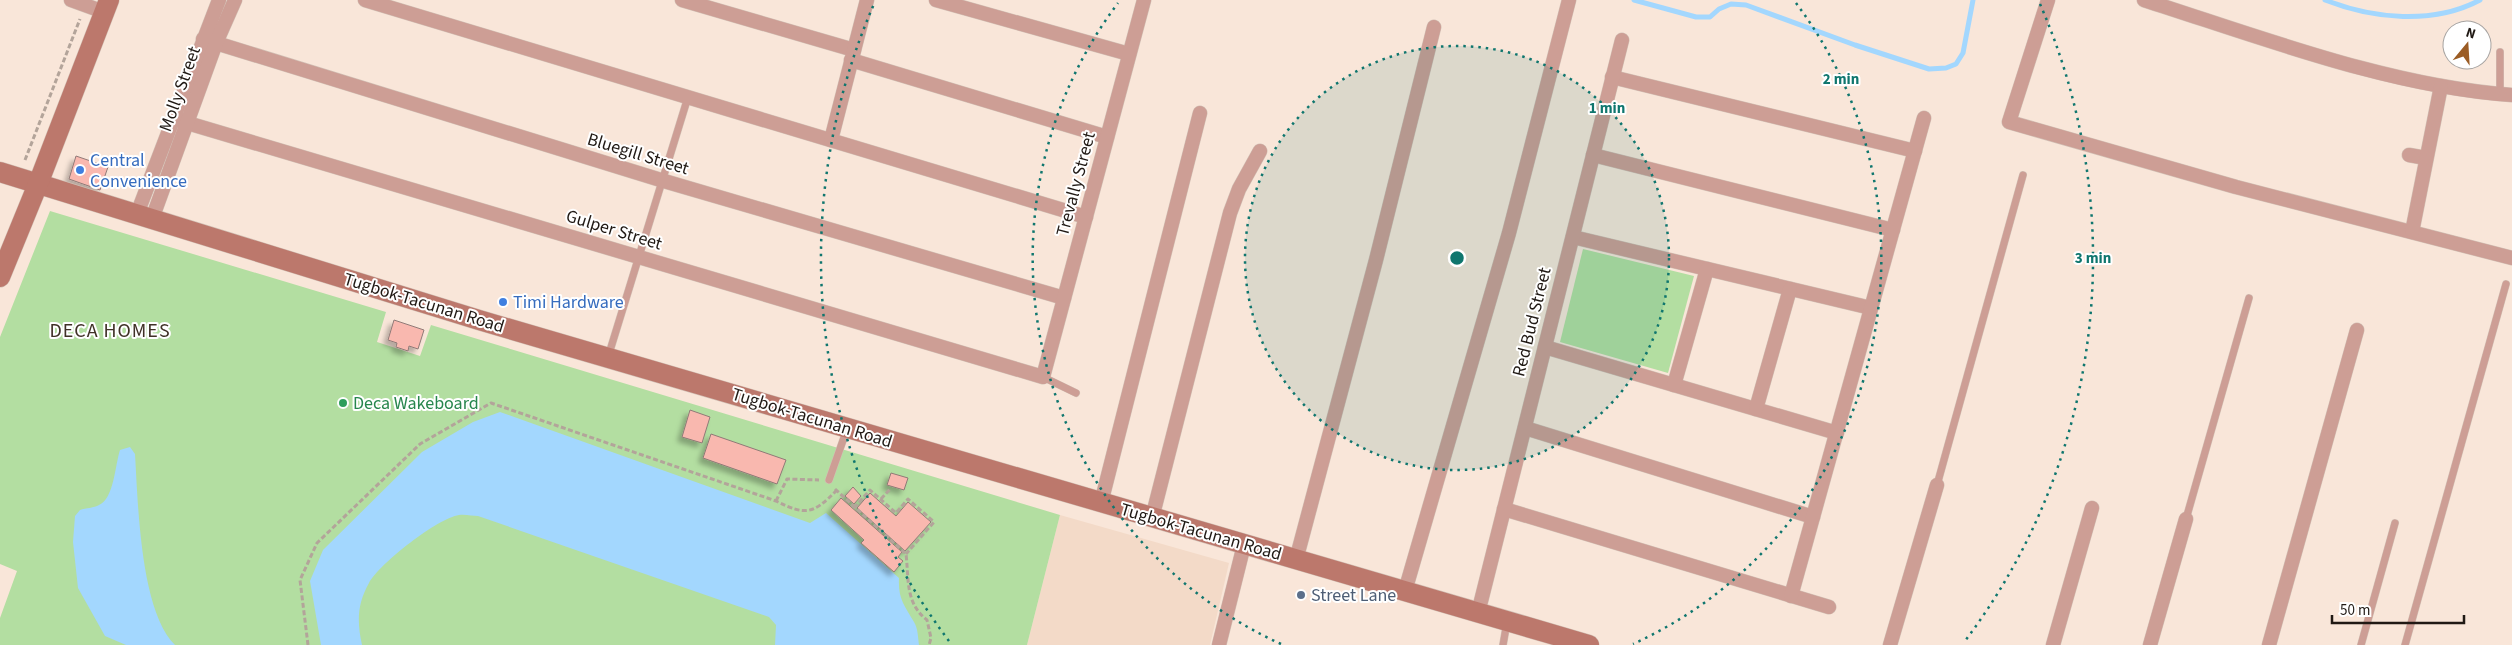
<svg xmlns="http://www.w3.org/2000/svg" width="2512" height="645" font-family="'Source Sans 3',sans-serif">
<defs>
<filter id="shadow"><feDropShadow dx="-4.5" dy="4.5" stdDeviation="2.5" flood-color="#0004"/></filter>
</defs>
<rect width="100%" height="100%" fill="#f9e6d9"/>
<path fill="#f3dac8" d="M 1060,515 L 1229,563 L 1210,645 L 1027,645 Z"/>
<g fill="#b3dea1">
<path d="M 50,211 L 386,312 L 377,342 L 420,356 L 431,325 L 1060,515 L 1027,645 L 0,645 L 0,618 L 17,571 L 0,564 L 0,337 Z"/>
<path d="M 1583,249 L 1694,276 L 1668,373 L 1560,342 Z"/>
</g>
<g fill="#a3d7fe">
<path d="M 500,412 L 810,523 L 826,513 L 899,578 C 898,599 904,605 914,622 C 918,628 918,638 919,645 L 775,645 L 776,625 L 769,617 L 478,516 C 473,516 465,514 459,515 C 438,518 380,563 369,583 C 357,604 357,622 362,645 L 321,645 L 310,581 L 323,550 L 422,452 L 473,422 Z"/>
<path d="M 130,447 L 135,454 C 138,502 140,611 175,645 L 126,645 L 105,636 L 78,588 L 73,542 L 75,516 L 80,510 C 86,508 94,508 99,505 C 114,499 115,465 120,450 Z"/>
</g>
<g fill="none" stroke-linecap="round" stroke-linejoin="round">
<g stroke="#a3d7fe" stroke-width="5">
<path d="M 1634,0 L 1696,17 L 1710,17 L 1719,9 L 1731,4 L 1746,5 L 1855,45 L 1929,69 L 1946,68 L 1956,64 L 1963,53 L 1973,0"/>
<path d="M 2325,0 C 2373,19 2433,25 2480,0"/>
</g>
</g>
<g fill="#f9b8af" stroke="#907a77" filter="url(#shadow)">
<path d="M 76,156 L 108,167 L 100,190 L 69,179 Z"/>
<path d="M 394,320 L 424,330 L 418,349 L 409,346 L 408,351 L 396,347 L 397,343 L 388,340 Z"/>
<path d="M 690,410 L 710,417 L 702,443 L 682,437 Z"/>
<path d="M 711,434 L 786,460 L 777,484 L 703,458 Z"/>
<path d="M 891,473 L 908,478 L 904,490 L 887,485 Z"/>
<path d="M 853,487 L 861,496 L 854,504 L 845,496 Z"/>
<path d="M 870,493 L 896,516 L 908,502 L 931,522 L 905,551 L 857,508 Z"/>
<path d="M 841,498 L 902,552 L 898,557 L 903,561 L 894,572 L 861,543 L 864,540 L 831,510 Z"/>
</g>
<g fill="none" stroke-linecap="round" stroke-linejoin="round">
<defs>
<g id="lane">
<path d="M 2500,95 L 2500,52"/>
<path d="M 608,357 L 688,97"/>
<path d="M 1043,377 L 1076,393"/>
<path d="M 829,480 L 847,429"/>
<path d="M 1937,485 L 2023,175"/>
<path d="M 2186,519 L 2249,298"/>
<path d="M 1503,645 L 1507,622"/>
<path d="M 2361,645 L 2395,523"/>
<path d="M 2405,645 L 2506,284"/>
</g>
<g id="street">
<path d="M 71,0 L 104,12"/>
<path d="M 365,0 L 1086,217"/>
<path d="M 682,0 L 854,50"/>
<path d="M 936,0 L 1129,54"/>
<path d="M 2048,0 L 2009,122 L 2236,187 L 2512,258"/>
<path d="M 2144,0 C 2260,37 2391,87 2512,95"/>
<path d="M 203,39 L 664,181 L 1064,298"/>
<path d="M 851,60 L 1107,137"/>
<path d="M 1612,77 L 1915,151"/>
<path d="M 174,119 L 1043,377 L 1144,0"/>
<path d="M 831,140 L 867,0"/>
<path d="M 1593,155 L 1893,230"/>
<path d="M 2409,155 L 2426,158"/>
<path d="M 137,214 L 219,0"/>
<path d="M 152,219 L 216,43 L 235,0"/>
<path d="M 2412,232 L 2441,86"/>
<path d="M 1573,237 L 1871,308"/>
<path d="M 1545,347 L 1837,433"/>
<path d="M 1674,385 L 1707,269"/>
<path d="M 1756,409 L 1790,289"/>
<path d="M 1525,428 L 1813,517"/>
<path d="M 1101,503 L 1200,113"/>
<path d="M 1504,509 L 1829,607"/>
<path d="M 1152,518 L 1230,213 L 1239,189 L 1260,151"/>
<path d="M 1296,560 L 1376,260 L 1434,27"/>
<path d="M 1405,591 L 1509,233 L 1569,0"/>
<path d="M 1791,596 L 1924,118"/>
<path d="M 1478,613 L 1622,40"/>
<path d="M 1219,645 L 1244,545"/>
<path d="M 1890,645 L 1937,485"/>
<path d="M 2053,645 L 2092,508"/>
<path d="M 2150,645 L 2186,519"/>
<path d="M 2269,645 L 2357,330"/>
</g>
<g id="secondary">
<path d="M 0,172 L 479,320 L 1589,645"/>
<path d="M 0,277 L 38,184 L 109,0"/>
</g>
</defs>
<use href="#lane" stroke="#d2c1b6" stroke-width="8"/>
<use href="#street" stroke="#d2c1b6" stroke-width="15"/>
<use href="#secondary" stroke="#d2c1b6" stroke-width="21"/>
<g stroke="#b3a49a" stroke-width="3" stroke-dasharray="5 2.5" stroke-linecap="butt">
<path d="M 25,160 L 80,19"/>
<path d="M 835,489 L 906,554 C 909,579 905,603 927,620 L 931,638 L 929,645"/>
<path d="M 881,499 L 891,488"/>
<path d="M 776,501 L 787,479 L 819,480"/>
<path d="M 854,508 L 870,490 L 896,513 L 908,499 L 934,522 L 906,554"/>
<path d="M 308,645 L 300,580 L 317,543 L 420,444 L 491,403 L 776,501 C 806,516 813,514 836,491"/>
</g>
<use href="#lane" stroke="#cd9e95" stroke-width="7"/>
<use href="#street" stroke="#cd9e95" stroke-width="14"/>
<use href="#secondary" stroke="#bc786c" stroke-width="20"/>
</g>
<circle cx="1457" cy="258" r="212" fill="#0f766e" fill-opacity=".12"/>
<g fill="none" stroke="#0f766e" stroke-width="2.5" stroke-dasharray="2.5 5">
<circle cx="1457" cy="258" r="212"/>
<path d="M1281 644A424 424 0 0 1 1118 3M1796 3A424 424 0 0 1 1633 644"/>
<path d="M949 641A636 636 0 0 1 874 4M2040 4A636 636 0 0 1 1965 641"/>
</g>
<g fill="#3f7fe0" stroke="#fff" stroke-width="2">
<circle cx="80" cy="170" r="5"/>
<circle cx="503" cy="302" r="5"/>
</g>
<circle fill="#2e9e5b" stroke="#fff" stroke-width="2" cx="343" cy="403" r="5"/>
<circle fill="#5c6f8a" stroke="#fff" stroke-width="2" cx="1301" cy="595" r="5"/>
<g text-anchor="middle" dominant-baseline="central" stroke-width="4" stroke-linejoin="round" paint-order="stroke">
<g font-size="18" fill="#201914" stroke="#fff">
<text transform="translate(180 89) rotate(-70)">Molly Street</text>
<text transform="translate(638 154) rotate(17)">Bluegill Street</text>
<text transform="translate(1076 184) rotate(-75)">Trevally Street</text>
<text transform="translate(614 230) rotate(17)">Gulper Street</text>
<text transform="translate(424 303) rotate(17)">Tugbok-Tacunan Road</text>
<text transform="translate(1532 322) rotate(-76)">Red Bud Street</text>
<text transform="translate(812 418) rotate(17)">Tugbok-Tacunan Road</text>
<text transform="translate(1201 532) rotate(16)">Tugbok-Tacunan Road</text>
</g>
<g font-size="18" fill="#366cbe" stroke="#fff" text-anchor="start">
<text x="90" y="160">Central<tspan x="90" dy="21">Convenience</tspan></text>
<text x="513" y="302">Timi Hardware</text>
</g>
<g font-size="18" fill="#27864d" stroke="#fff" text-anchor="start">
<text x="353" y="403">Deca Wakeboard</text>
</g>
<g font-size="18" fill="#4e5e75" stroke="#fff" text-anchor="start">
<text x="1311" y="595">Street Lane</text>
</g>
<g font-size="20" letter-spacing="1" fill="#3f3126" stroke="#fff">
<text x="110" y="331">DECA HOMES</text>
</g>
</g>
<circle cx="1457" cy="258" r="8" fill="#0f766e" stroke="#fff" stroke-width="2.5"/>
<g font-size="15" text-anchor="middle" font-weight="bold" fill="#0f766e" stroke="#fff" stroke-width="4" stroke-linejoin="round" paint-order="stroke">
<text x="1841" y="84">2 min</text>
<text x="1607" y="113">1 min</text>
<text x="2093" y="263">3 min</text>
</g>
<g transform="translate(2467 45) rotate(18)"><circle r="24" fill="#ffffff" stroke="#a6a3a1"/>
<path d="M0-4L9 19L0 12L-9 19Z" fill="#9b5c24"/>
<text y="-8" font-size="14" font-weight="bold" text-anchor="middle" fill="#201914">N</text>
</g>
<path d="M2332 615v8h132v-8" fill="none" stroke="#201914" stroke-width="2.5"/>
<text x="2340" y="615" font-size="15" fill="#201914" stroke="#ffffff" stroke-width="4" paint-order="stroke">50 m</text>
</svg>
